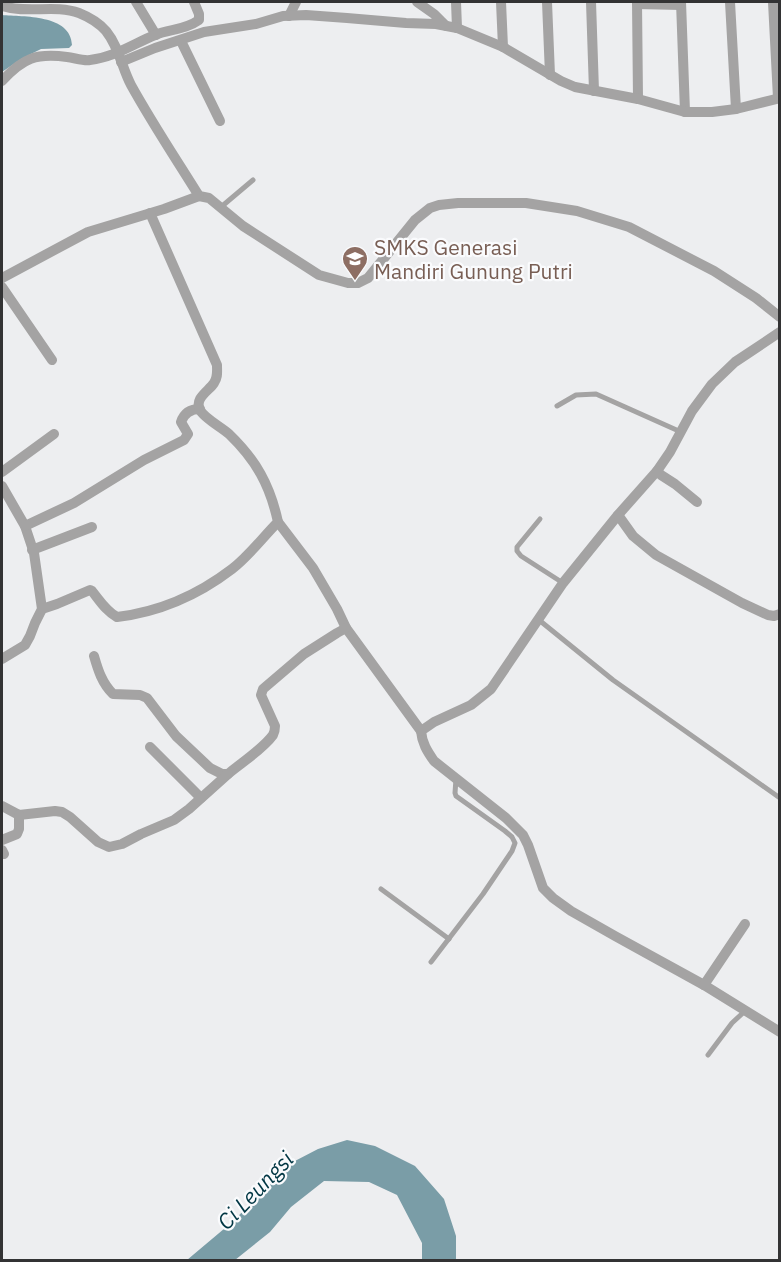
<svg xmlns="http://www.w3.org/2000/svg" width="781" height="1262" font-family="'IBM Plex Sans',sans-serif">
<rect width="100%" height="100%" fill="#edeef0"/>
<g fill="#7a9da7">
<path d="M 2,15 C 23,17 71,14 72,45 L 69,48 L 41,49 L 21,59 L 2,72 Z"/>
<path d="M 347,1140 L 375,1146 L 415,1166 L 444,1199 L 456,1236 L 456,1260 L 422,1260 L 422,1243 L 397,1195 L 369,1182 L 324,1181 L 291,1207 L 270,1232 L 235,1260 L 187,1260 L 231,1223 L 293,1162 L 318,1149 Z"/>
</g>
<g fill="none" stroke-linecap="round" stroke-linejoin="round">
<g stroke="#a4a3a3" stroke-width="5">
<path d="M 221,207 L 253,180"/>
<path d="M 557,406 L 576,395 L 596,394 L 681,432"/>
<path d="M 540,519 L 517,547 L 517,551 L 521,556 L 563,583"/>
<path d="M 539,620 L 613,680 L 780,798"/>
<path d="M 381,889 L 449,939"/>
<path d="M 431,962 L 483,894 L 512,851 L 515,843 L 512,837 L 505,831 L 456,796 L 455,793 L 456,779"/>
<path d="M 708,1055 L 732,1023 L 745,1011"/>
</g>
<g stroke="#a4a3a3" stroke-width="10">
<path d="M 136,2 L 156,35"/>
<path d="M 417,2 L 434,14 L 446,26"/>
<path d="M 456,2 L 457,28"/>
<path d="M 501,2 L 503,47"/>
<path d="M 547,2 L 550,75"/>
<path d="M 591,2 L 594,91"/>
<path d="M 637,2 L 638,99"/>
<path d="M 681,2 L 685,112"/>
<path d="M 730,2 L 736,109"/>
<path d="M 773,2 L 778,98"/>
<path d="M 637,4 L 681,5"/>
<path d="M 2,6 C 27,14 55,4 79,13 C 89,17 99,23 106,31 C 119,47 122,68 131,85 C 152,123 176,159 199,196 L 209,198 L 243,226 L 319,275 L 348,283 L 358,283 L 368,278 L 415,220 L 430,208 L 439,205 L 458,203 L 526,203 L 577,211 L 629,227 L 714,271 L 756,298 L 780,317"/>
<path d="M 289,16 L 296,2"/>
<path d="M 181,41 L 220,121"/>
<path d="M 121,62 L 155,48 L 204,32 L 256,24 L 283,16 L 306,15 L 347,18 L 406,23 L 436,24 L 457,28 L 503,47 L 561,81 L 575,87 L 638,99 L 685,112 L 712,112 L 736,109 L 780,98"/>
<path d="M 2,81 C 23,58 36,53 67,57 C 75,58 83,61 90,60 C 115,57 133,44 155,35 C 170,29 185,30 199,20 L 199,14 L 194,2"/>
<path d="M 2,278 L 88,232 L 164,209 L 199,196"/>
<path d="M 2,287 L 52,360"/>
<path d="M 780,332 L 735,362 L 712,384 L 692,411 L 670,452 L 657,471 L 618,515 L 563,583 L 491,689 L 471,705 L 434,722 L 421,731 C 422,743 427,751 434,761 L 506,818 L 523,835 L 528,845 L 543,888 L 553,898 L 571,911 L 615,936 L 704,985 L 780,1032"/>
<path d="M 657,471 L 661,475 L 675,484 L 697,502"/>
<path d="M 2,472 L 54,434"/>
<path d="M 2,486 L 25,526 L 34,553 L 42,609 L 35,623 L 30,636 L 25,645 L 2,659"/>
<path d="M 618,515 L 633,536 L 656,555 L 742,603 L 768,615 L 774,616 L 780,614"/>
<path d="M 278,522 L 313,568 L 337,609 L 346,628 L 421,731"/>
<path d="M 25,526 L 74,503 L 144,460 L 184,440 L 188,434 L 181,422 C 184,413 191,409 200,409"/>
<path d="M 32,550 L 92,527"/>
<path d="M 42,609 L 57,604 L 90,590 L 92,591 C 100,601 106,611 117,617 C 159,612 198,595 232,569 C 249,556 263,537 278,522 C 270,485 256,460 229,434 C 221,427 204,418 200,410 C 194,398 209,391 214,383 C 218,377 217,372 217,365 L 150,213"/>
<path d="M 94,656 C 98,670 102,683 113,694 L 140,695 L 147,698 L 176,736 L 210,768 L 222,774 L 228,774 C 241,763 263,749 273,735 C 275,731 275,730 275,726 L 261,695 L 263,689 L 304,654 L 337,633 L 346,628"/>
<path d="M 150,747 L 201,798"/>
<path d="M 2,806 L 19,815 L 55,811 L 62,812 L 70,817 L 98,842 L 109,847 L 122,844 L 141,834 L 174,820 L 189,809 L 228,774"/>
<path d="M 2,840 L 17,834 L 19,829 L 19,815"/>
<path d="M 2,850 L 4,854"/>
<path d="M 704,985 L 745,924"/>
</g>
</g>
<defs>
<symbol id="school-pin" viewBox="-11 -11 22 30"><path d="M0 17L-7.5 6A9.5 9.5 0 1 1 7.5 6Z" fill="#8d6e63" stroke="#fafbfd"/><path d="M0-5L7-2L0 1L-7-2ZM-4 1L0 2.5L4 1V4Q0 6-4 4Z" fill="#fff"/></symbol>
</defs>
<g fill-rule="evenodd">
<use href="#school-pin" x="340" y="244" width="30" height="40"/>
</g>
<g text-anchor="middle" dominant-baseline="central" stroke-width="4.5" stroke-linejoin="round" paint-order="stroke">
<g font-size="21" fill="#785e54" stroke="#fafbfd" text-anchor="start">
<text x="374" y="247">SMKS Generasi<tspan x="374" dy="24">Mandiri Gunung Putri</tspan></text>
</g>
<g font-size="22" font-style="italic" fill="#003643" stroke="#fafbfd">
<text transform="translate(255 1190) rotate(-46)">Ci Leungsi</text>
</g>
</g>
<rect width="781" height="1262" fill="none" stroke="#333334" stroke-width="6"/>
</svg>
